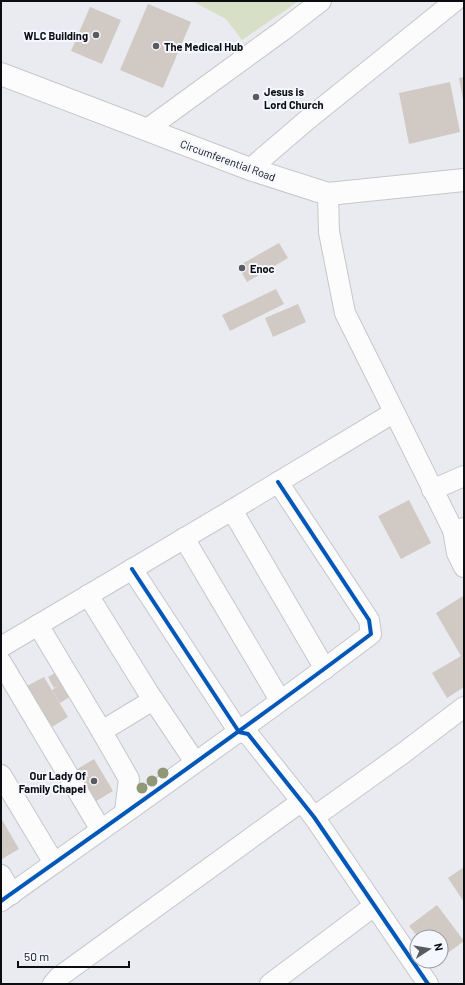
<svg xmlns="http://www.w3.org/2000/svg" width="465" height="985" font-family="Barlow,sans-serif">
<rect width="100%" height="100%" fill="#eaebf0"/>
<path fill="#d7dfc7" d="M 192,1 L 299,1 L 242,40 L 226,19 Z"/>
<g fill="#d1c9c3">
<path d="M 148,4 L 191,22 L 163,88 L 120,70 Z"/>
<path d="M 90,7 L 121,20 L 102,64 L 71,51 Z"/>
<path d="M 464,77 L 464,99 L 463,100 L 459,78 Z"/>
<path d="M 450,82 L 460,132 L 409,144 L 399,93 Z"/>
<path d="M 279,243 L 288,258 L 247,282 L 238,266 Z"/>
<path d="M 276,289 L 284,304 L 230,331 L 222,315 Z"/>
<path d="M 298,304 L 306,322 L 273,337 L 265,318 Z"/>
<path d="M 409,500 L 431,543 L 401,559 L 378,516 Z"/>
<path d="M 463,596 L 464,687 L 447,698 L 432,673 L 461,656 L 436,613 Z"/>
<path d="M 62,669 L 76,693 L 60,703 L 52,690 L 60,685 L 54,688 L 48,677 Z"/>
<path d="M 44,677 L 68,717 L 52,727 L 27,686 Z"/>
<path d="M 94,759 L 113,791 L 93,803 L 74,771 Z"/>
<path d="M 1,818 L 19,849 L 2,859 L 1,856 Z"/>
<path d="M 464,867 L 464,902 L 448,878 Z"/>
<path d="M 437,905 L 464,941 L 441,958 L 441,937 L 418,937 L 409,926 Z"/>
</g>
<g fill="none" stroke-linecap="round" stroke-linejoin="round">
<defs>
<g id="minor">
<path d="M 146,130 L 282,31 L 321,1"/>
<path d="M 250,169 L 307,120 L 455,1"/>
<path d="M 328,194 L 329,232 L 345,313 L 453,530 L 464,528"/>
<path d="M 432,490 L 464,476"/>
<path d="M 232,510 L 325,669"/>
<path d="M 453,530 L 457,553 L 464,567"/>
<path d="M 184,538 L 274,690 L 280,701"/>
<path d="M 132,569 L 239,732 L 248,734 L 314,817 L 428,984"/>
<path d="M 88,595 L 148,692 L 195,762"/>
<path d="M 38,625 L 98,725 L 129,779 L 125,812"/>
<path d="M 1,647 L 232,510 L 393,413"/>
<path d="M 1,662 L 101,830"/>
<path d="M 102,731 L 153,700"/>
<path d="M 1,775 L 54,863"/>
<path d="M 314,817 L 402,754 L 464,707"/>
<path d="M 1,875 L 12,894"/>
<path d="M 1,901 C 125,813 249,726 371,634 L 369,620 L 278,482"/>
<path d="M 53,984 L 59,977 L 302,801"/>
<path d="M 270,984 L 374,906"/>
</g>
<path id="major" d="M 1,74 L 250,169 L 328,194 L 464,180"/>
</defs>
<use href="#minor" stroke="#c6c7cb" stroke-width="22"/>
<use href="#major" stroke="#c6c7cb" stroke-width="24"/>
<use href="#minor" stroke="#fcfcfd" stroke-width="20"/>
<use href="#major" stroke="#fcfcfd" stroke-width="22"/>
<defs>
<g id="cycleway">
<path d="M 132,569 L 239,732 L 248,734 L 314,817 L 428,984"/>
<path d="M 1,901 C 125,813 249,726 371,634 L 369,620 L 278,482"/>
</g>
</defs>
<use href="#cycleway" stroke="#f5f7ff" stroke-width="6"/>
<use href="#cycleway" stroke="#0057b8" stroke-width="4"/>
</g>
<g fill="#919879">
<circle cx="163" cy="773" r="5.5"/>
<circle cx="152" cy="781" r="5.5"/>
<circle cx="142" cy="788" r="5.5"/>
</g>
<g fill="#5a5b5e" stroke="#f5f7ff" stroke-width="1.5">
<circle cx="96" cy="35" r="4"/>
<circle cx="156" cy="46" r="4"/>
<circle cx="256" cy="97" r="4"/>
<circle cx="242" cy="268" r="4"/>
<circle cx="94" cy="781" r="4"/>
</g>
<g text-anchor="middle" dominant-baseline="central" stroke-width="4" stroke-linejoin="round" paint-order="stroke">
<g font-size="11" font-weight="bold" fill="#0c0d10" stroke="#f5f7ff" text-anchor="start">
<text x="88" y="35" text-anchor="end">WLC Building</text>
<text x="164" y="46">The Medical Hub</text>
<text x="264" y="91">Jesus is<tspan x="264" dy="13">Lord Church</tspan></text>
<text x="250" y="268">Enoc</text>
<text x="86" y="775" text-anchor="end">Our Lady Of<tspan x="86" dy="13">Family Chapel</tspan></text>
</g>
<g font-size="11" fill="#0c0d10" stroke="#f5f7ff">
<text transform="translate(228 160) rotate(20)">Circumferential Road</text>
</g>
</g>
<rect width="465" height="985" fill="none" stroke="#0c0d10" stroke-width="4"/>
<g transform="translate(429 949) rotate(78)"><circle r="19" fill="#f5f7ff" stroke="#98999f"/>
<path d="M0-3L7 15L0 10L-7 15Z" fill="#5a5b5e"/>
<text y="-6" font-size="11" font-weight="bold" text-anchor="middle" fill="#0c0d10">N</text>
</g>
<path d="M18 961v6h111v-6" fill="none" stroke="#0c0d10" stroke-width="2"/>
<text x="24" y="961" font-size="12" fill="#0c0d10" stroke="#f5f7ff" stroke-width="3" paint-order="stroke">50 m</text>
</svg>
